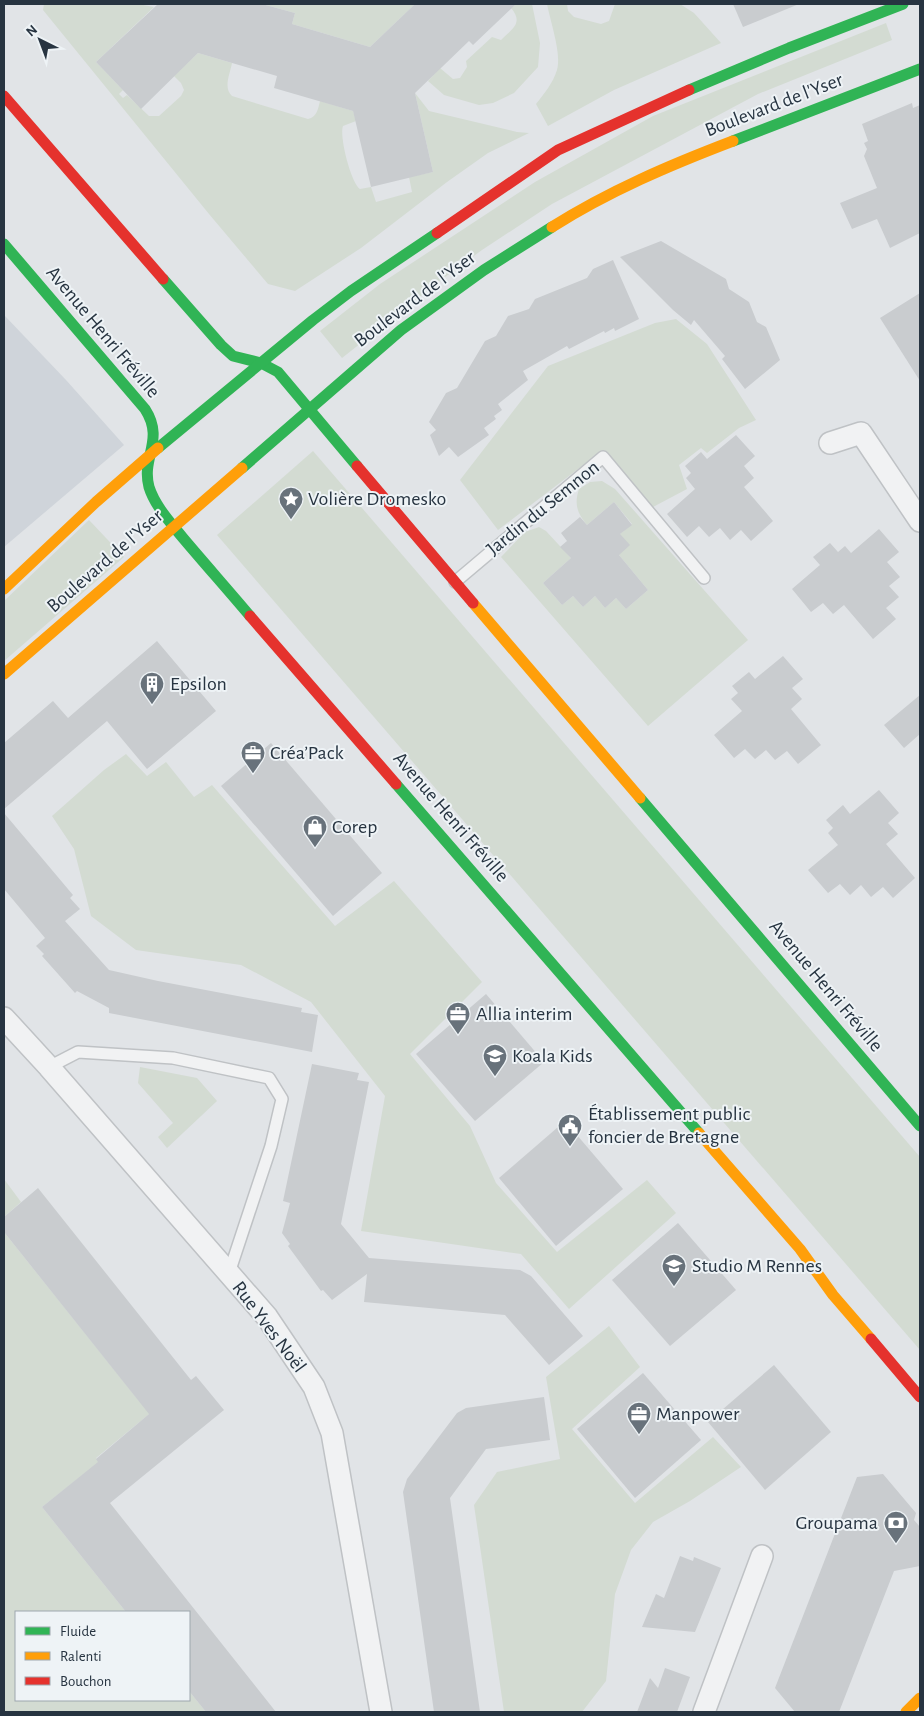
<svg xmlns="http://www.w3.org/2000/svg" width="924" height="1716" font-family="'Alegreya Sans',sans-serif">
<rect width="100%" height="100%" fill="#e1e4e7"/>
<path fill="#cfd4da" d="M 4,315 L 66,380 L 124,445 L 4,547 Z"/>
<g fill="#d3dbd2">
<path d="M 44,4 L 138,4 L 154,7 L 96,62 L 123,90 L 119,94 L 123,98 L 127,95 L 149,116 L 159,116 L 181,96 L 184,90 L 181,83 L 174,76 L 198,53 L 232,63 C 230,74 223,88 232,96 L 308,119 C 317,117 318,109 320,101 L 353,111 L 356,121 L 343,126 C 339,136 351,183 360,189 L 371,187 L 376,202 L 412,192 L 409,177 L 433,172 L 415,93 L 429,111 L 517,132 L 529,133 L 488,153 L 447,182 L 361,248 L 295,291 L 268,284 L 209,214 L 43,10 Z"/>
<path d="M 262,4 L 415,4 L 370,47 L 292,24 L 295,13 Z"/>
<path d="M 516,4 L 532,4 L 540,43 L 538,67 L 514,93 L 493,103 L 479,105 L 444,95 L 428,81 L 440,68 L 453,79 L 460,78 L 467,67 L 466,61 L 492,37 L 501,40 C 512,29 524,23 511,8 Z"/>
<path d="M 547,4 L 567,4 L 568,11 L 574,17 L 601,24 L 609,21 L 615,4 L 680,4 L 694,13 L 721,43 L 614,90 L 548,126 L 536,104 C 544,94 553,83 557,70 C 562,55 550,20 547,4 Z"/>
<path d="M 886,23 L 892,40 L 758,94 L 552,204 L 482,250 L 441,280 L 342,358 L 320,331 L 380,284 L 535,182 L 653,116 Z"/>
<path d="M 676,319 L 707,344 L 756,420 L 739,428 L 707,453 L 701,448 L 679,465 L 687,489 L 653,507 L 607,456 L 582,466 L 498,530 L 460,480 L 548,366 L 655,323 Z"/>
<path d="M 313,451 L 920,1157 L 920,1350 L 217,535 Z"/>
<path d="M 602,481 L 615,489 L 748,640 L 648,726 L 501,557 L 525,532 L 539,527 L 546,531 L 571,558 L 543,583 L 562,605 L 573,596 L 583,607 L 595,596 L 605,608 L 616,598 L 626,609 L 648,590 L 619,555 L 620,534 L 632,524 L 614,502 L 587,525 C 577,513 574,504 579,489 L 590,482 Z"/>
<path d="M 89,520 L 124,557 L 4,661 L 4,601 Z"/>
<path d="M 126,754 L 147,776 L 166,762 L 194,797 L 212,785 L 335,926 L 394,881 L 482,982 L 410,1054 L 470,1126 L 496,1183 L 557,1252 L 647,1180 L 676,1213 L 569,1309 L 521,1254 L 361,1231 L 385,1096 L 311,1002 L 241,965 L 136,950 L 91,916 L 74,849 L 52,816 L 104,770 Z"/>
<path d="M 140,1067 L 197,1078 L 217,1101 L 167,1148 L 158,1137 L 173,1123 L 138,1083 Z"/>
<path d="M 4,1179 L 21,1202 L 4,1217 Z"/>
<path d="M 4,1232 L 139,1401 L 154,1410 L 96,1458 L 102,1467 L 85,1473 L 42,1507 L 126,1612 L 16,1612 L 16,1700 L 189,1700 L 189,1691 L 206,1712 L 4,1712 Z"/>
<path d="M 609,1326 L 640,1367 L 572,1429 L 635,1503 L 713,1437 L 741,1467 L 690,1501 L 653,1522 L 631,1550 L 615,1594 L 606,1681 L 582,1712 L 504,1712 L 474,1505 L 497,1472 L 560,1459 L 546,1377 Z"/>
</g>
<g fill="#c9cccf">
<path d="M 158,4 L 262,4 L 295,13 L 292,24 L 370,47 L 415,4 L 516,4 L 473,45 L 469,41 L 415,93 L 433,172 L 371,187 L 353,111 L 274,88 L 277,76 L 198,53 L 141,109 L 96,62 Z"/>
<path d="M 733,4 L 799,4 L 743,27 Z"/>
<path d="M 912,103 L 913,108 L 920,105 L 920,233 L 890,248 L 877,219 L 852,229 L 840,203 L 877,188 L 864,156 L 867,149 L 864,143 L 868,141 L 862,124 Z"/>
<path d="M 661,241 L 726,279 L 729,289 L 749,302 L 757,322 L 766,327 L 780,360 L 745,389 L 722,359 L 725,356 L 694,320 L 691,325 L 673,310 L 620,257 Z"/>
<path d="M 613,260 L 639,319 L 615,331 L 614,328 L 605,333 L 604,331 L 569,349 L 567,346 L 523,371 L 528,380 L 498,404 L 502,410 L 494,416 L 496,419 L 484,428 L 489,435 L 458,457 L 449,447 L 439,456 L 430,435 L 436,430 L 429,422 L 446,393 L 457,388 L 485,341 L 496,336 L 508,316 L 529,309 L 535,299 L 587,278 L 593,269 Z"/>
<path d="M 920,293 L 920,381 L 880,318 Z"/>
<path d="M 736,435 L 755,456 L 744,466 L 754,478 L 744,487 L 773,521 L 751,541 L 741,530 L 730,540 L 720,528 L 709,537 L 699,526 L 687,537 L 667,514 L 695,489 L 686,478 L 691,473 L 685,466 L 701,452 L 707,459 Z"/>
<path d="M 614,502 L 632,525 L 620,534 L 630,545 L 619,555 L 648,590 L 626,609 L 616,598 L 605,608 L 595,596 L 583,607 L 573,596 L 562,605 L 543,583 L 571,558 L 560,547 L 567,541 L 561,533 L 580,517 L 587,525 Z"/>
<path d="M 879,529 L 899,552 L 887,562 L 900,577 L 889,586 L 899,597 L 886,608 L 896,619 L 873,639 L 844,605 L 833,614 L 823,603 L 811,612 L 792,589 L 820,565 L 813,557 L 830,543 L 838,552 L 845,546 L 851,553 Z"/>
<path d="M 157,641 L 216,711 L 147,769 L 107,721 L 4,809 L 4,743 L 53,701 L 68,718 Z"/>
<path d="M 783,656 L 803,679 L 792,688 L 802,699 L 791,709 L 821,745 L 798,764 L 787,751 L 775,760 L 766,750 L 755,759 L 745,749 L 734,758 L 714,735 L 742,711 L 731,699 L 738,693 L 732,686 L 749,672 L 755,679 Z"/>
<path d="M 920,695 L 920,734 L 904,748 L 884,725 Z"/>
<path d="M 271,743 L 382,873 L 333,916 L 221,786 Z"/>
<path d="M 879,790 L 899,813 L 888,823 L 898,834 L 886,844 L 915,878 L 893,898 L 883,887 L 871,897 L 861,885 L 850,895 L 840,884 L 828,893 L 808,870 L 838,845 L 828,833 L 833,828 L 826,820 L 843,805 L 850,814 Z"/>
<path d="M 4,813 L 73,895 L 70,898 L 80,909 L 65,921 L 109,970 L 158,981 L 302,1008 L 301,1012 L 318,1015 L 312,1052 L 109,1013 L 109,1008 L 77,991 L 75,993 L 42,956 L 44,954 L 36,946 L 45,938 L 4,889 Z"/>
<path d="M 486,994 L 544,1062 L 475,1121 L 416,1054 Z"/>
<path d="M 312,1064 L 359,1073 L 357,1080 L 369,1082 L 341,1224 L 369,1258 L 520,1270 L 531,1276 L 583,1336 L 549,1365 L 505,1315 L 364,1302 L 367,1274 L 332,1300 L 323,1290 L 321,1291 L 288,1246 L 290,1244 L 282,1233 L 290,1203 L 283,1201 Z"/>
<path d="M 565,1121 L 623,1189 L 556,1246 L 499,1178 Z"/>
<path d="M 38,1188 L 191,1380 L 196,1376 L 224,1410 L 110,1503 L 276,1712 L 206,1712 L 189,1691 L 189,1612 L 126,1612 L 42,1507 L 98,1462 L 96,1459 L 149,1414 L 4,1232 L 4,1217 Z"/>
<path d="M 678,1223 L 736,1290 L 670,1346 L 612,1280 Z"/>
<path d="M 774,1365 L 831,1432 L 765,1490 L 708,1422 Z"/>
<path d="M 643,1373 L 701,1440 L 635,1498 L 577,1429 Z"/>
<path d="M 544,1397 L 550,1440 L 486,1449 L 450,1498 L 480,1712 L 434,1712 L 403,1492 L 407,1479 L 457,1413 L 466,1408 Z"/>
<path d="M 883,1474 L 916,1513 L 914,1520 L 920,1527 L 920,1566 L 894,1571 L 839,1712 L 795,1712 L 775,1688 L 857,1477 Z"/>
<path d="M 680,1556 L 693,1561 L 694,1557 L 721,1568 L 695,1632 L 642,1627 L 656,1594 L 664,1598 Z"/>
<path d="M 665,1668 L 690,1677 L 677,1712 L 637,1712 L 650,1678 L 658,1688 Z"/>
</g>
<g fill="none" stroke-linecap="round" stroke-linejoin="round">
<defs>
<g id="lane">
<path d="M 455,582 L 603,457 L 704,578"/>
<path d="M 49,1067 L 78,1052 L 173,1058 L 269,1078 L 282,1099 L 271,1146 L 229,1273"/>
</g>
<g id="street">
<path d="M 830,443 L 861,433 L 920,521"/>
<path d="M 4,1018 L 49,1067 L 267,1317 L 314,1387 L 332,1433 L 381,1712"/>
<path d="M 704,1712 L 762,1556"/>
</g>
</defs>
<use href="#lane" stroke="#bfc2c5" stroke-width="14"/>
<use href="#street" stroke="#bfc2c5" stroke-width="24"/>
<use href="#lane" stroke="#f1f2f3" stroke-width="11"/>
<use href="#street" stroke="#f1f2f3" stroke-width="21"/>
<g stroke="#30b455" stroke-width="11">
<path d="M 689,90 L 789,48 L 903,4"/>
<path d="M 733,141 L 920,69"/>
<path d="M 4,244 L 145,409 C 165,440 141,457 149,487 C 155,506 170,522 183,538 C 205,564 228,590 250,616"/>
<path d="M 163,279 L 221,345 L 233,356 L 261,363 L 278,372 L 357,466"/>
<path d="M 158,448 L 313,320 L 351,291 L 437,233"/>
<path d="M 242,468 L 401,330 L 484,270 L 552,227"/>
<path d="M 396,784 L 699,1133"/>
<path d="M 640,798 L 920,1126"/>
</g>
<g stroke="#ff9f0a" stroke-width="11">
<path d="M 552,227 C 609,191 670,165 733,141"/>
<path d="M 4,589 L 96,502 L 158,448"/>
<path d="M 473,603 L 640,798"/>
<path d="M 4,674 L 242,468"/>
<path d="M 699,1133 L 800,1249 L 833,1295 L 871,1339"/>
<path d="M 906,1712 L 920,1698"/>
</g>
<g stroke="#e5322d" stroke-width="11">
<path d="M 4,96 L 163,279"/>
<path d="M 437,233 L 558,150 L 689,90"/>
<path d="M 357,466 L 473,603"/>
<path d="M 250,616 L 396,784"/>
<path d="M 871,1339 L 920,1397"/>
</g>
</g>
<defs>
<symbol id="sight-pin" viewBox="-11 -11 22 30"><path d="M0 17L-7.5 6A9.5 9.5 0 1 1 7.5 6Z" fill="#68727b" stroke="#eef3f6"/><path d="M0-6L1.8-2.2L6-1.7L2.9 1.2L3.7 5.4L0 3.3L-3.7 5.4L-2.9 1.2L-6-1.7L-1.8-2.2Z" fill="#fff"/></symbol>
<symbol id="building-pin" viewBox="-11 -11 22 30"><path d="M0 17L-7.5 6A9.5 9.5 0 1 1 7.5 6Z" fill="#68727b" stroke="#eef3f6"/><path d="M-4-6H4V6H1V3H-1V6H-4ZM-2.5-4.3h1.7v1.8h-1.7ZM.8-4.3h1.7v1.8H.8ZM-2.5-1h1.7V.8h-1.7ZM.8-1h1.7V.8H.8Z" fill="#fff"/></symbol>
<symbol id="office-pin" viewBox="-11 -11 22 30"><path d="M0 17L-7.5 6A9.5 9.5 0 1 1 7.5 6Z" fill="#68727b" stroke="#eef3f6"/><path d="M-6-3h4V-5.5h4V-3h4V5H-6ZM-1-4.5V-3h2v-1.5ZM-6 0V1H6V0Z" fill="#fff"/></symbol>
<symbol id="shop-pin" viewBox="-11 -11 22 30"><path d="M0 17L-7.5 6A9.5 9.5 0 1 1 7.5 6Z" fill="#68727b" stroke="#eef3f6"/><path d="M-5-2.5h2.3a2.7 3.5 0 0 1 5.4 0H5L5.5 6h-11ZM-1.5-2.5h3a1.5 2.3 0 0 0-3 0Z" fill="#fff"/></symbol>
<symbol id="school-pin" viewBox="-11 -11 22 30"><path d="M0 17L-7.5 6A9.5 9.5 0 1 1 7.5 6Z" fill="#68727b" stroke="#eef3f6"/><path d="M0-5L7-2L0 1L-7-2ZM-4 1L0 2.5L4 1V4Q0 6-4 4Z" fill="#fff"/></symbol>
<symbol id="civic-pin" viewBox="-11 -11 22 30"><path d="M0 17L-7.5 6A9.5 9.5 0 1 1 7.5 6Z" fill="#68727b" stroke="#eef3f6"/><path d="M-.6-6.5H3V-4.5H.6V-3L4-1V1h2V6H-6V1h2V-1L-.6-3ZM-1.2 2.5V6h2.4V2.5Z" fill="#fff"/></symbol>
<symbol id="university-pin" viewBox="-11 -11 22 30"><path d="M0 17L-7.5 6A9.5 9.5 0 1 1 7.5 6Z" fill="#68727b" stroke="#eef3f6"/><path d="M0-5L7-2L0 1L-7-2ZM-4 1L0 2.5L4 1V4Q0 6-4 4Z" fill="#fff"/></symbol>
<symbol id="bank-pin" viewBox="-11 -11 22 30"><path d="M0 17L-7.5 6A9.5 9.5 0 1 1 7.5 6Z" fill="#68727b" stroke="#eef3f6"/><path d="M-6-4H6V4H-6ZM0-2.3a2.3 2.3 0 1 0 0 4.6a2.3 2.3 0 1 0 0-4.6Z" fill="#fff"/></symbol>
</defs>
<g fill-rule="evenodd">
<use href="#sight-pin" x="277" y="485" width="28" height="38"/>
<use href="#building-pin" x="138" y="670" width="28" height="38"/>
<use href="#office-pin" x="239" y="739" width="28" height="38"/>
<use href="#shop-pin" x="301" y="813" width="28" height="38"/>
<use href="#office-pin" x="444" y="1000" width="28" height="38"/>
<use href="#school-pin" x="481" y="1042" width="28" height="38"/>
<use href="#civic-pin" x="556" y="1112" width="28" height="38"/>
<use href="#university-pin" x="660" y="1252" width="28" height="38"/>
<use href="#office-pin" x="625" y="1400" width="28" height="38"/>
<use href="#bank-pin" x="882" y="1509" width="28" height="38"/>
</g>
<g text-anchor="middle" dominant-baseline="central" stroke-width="4" stroke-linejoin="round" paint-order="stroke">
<g font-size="20" fill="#273441" stroke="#eef3f6">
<text transform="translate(774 105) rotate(-21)">Boulevard de l'Yser</text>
<text transform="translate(415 299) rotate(-37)">Boulevard de l'Yser</text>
<text transform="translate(103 332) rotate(50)">Avenue Henri Fréville</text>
<text transform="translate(543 508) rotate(-39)">Jardin du Semnon</text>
<text transform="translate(105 561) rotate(-41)">Boulevard de l'Yser</text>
<text transform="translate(451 817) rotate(49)">Avenue Henri Fréville</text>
<text transform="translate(826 986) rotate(50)">Avenue Henri Fréville</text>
<text transform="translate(269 1327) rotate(53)">Rue Yves Noël</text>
</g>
<g font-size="20" fill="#273441" stroke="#eef3f6" text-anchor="start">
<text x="308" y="499">Volière Dromesko</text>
<text x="170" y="684">Epsilon</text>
<text x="270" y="753">Créa’Pack</text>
<text x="332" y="827">Corep</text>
<text x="476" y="1014">Allia interim</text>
<text x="512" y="1056">Koala Kids</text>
<text x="588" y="1114">Établissement public<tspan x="588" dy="23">foncier de Bretagne</tspan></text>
<text x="692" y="1266">Studio M Rennes</text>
<text x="656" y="1414">Manpower</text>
<text x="878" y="1523" text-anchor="end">Groupama</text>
</g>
</g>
<rect width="924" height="1716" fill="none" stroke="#273441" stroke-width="10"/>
<rect x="15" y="1611" width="175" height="90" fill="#eef3f6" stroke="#9ea7ae"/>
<rect x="25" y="1627" width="25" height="8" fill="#30b455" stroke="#9ea7ae"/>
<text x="60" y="1636" font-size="15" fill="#273441">Fluide</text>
<rect x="25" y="1652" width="25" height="8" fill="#ff9f0a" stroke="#9ea7ae"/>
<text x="60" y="1661" font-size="15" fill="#273441">Ralenti</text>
<rect x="25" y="1677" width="25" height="8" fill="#e5322d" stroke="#9ea7ae"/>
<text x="60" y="1686" font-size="15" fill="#273441">Bouchon</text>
<g transform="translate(40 40) rotate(318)" stroke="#eef3f6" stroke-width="4" paint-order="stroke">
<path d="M0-4L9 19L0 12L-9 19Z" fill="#273441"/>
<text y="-8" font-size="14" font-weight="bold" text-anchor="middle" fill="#273441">N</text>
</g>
</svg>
